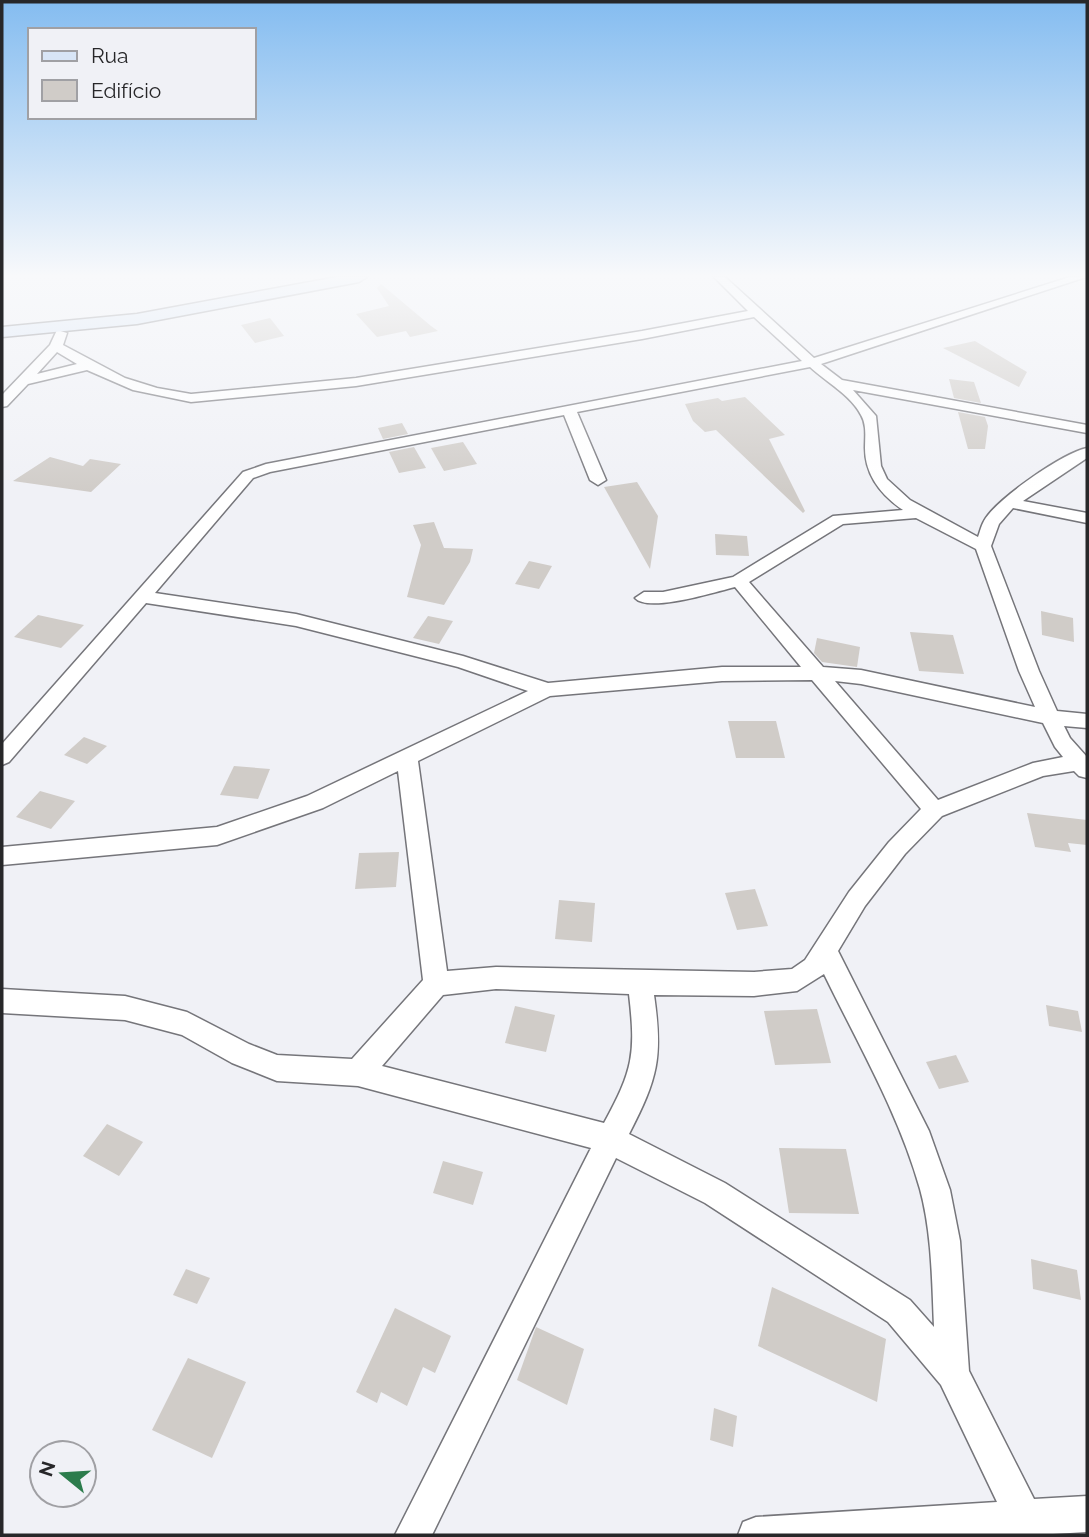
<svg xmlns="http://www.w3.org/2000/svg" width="1089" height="1537" font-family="Raleway,sans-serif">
<rect width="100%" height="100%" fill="#f0f1f6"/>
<g fill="#d0ccc8">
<path d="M 381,284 L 431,326 L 438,331 L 410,337 L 406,331 L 377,337 L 356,314 L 389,306 L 377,288 Z"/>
<path d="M 270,318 L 284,336 L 255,343 L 241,325 Z"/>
<path d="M 975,341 L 1027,372 L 1019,387 L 943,348 Z"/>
<path d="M 949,379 L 974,382 L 981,403 L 954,398 Z"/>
<path d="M 745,397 L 785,435 L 769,439 L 805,511 L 803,513 L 716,430 L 705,432 L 693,421 L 685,404 L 718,398 L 722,401 Z"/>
<path d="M 958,412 L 985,417 L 988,426 L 985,449 L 968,449 Z"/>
<path d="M 402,423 L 408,434 L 383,439 L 378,428 Z"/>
<path d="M 463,442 L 477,464 L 444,471 L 431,448 Z"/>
<path d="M 414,447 L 426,468 L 399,473 L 389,452 Z"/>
<path d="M 50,457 L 83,466 L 90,459 L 121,464 L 91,492 L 13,481 Z"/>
<path d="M 637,482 L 658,516 L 650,569 L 604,487 Z"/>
<path d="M 434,522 L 444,548 L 473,549 L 470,562 L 444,605 L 407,597 L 421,545 L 413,525 Z"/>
<path d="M 715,534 L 747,536 L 749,556 L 716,555 Z"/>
<path d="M 529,561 L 552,566 L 539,589 L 515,584 Z"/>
<path d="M 1041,611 L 1073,618 L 1074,642 L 1042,635 Z"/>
<path d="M 38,615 L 84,625 L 61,648 L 14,637 Z"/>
<path d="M 428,616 L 453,621 L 439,644 L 413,638 Z"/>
<path d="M 910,632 L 953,635 L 964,674 L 919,671 Z"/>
<path d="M 817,638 L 860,647 L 857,667 L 822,662 L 814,653 Z"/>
<path d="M 728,721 L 776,721 L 785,758 L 736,758 Z"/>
<path d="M 84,737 L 107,746 L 87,764 L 64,755 Z"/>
<path d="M 234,766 L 270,769 L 258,799 L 220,795 Z"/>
<path d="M 40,791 L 75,801 L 51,829 L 16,817 Z"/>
<path d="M 1027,813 L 1087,820 L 1087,845 L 1068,843 L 1071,852 L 1035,847 Z"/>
<path d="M 399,852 L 396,887 L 355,889 L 359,853 Z"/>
<path d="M 755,889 L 768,926 L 737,930 L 725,893 Z"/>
<path d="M 559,900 L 595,903 L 592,942 L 555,939 Z"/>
<path d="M 1046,1005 L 1078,1011 L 1082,1032 L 1049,1026 Z"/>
<path d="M 515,1006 L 555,1015 L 546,1052 L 505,1043 Z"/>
<path d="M 817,1009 L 831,1063 L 775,1065 L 764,1011 Z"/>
<path d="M 956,1055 L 969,1082 L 939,1089 L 926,1062 Z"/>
<path d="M 107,1124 L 143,1142 L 119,1176 L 83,1156 Z"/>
<path d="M 779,1148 L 846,1149 L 859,1214 L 789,1213 Z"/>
<path d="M 443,1161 L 483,1172 L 473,1205 L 433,1193 Z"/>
<path d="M 1031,1259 L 1077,1270 L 1081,1300 L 1033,1289 Z"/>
<path d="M 186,1269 L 210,1278 L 197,1304 L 173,1295 Z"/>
<path d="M 772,1287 L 886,1339 L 877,1402 L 758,1346 Z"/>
<path d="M 395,1308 L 451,1336 L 435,1373 L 423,1367 L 407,1406 L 381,1392 L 377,1403 L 356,1392 Z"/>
<path d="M 536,1327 L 584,1349 L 567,1405 L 517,1380 Z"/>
<path d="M 188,1358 L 246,1382 L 212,1458 L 152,1430 Z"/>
<path d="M 714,1408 L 737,1416 L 733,1447 L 710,1440 Z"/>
</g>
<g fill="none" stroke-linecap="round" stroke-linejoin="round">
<defs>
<path id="street" d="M 714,277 L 725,277 L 814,358 L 1070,277 L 1086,277 L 821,364 L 842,380 L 1087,425 L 1087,433 L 853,390 L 876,416 L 881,466 L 887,479 L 910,500 L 978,537 C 980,532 981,526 984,521 C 996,499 1063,453 1087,448 L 1087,458 L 1023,501 L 1087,513 L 1087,523 L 1013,508 L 999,524 L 991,546 L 1039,671 L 1057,711 L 1087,714 L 1087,728 L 1064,726 L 1070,738 L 1087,757 L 1087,778 L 1079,776 L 1074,771 L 1043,776 L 942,816 L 905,854 L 865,906 L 838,951 L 929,1131 L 950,1190 L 960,1241 L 969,1371 L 1034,1499 L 1087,1496 L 1087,1532 L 1036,1535 L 738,1535 L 743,1522 L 756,1517 L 997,1502 L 941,1385 L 888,1322 L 705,1203 L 616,1158 L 432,1535 L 395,1535 L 591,1148 L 358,1086 L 277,1081 L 232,1063 L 182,1035 L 125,1020 L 2,1013 L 2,989 L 125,996 L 187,1012 L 249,1044 L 277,1055 L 352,1059 L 423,980 L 398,771 L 323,808 L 217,845 L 2,865 L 2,847 L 217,827 L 307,796 L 528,691 L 458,667 L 296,626 L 146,603 L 9,762 L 2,765 L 2,744 L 243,472 L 266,464 L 802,361 L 754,317 L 642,339 L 356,386 L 191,402 L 133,390 L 87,370 L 28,384 L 7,406 L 2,407 L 2,395 L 50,345 L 57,330 L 67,333 L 63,345 L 125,378 L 157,388 L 191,394 L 356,378 L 642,331 L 748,311 ZM 57,352 L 77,364 L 37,374 ZM 810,367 C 826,382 851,395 861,415 C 867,425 865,437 865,448 C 865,475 881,495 903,510 L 833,516 L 733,577 L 663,592 L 644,592 L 635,598 C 648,613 715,592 735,587 L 801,667 L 722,667 L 548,683 L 463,656 L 296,614 L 155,593 L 253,478 L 270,472 L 564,415 L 590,480 L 598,485 L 606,480 L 577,412 ZM 916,518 L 976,549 L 1019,671 L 1035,707 L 861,670 L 823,667 L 749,582 L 843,524 ZM 812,680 L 921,809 L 889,842 L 849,892 L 805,960 L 792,969 L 754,972 L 496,967 L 447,971 L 418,761 L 550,696 L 722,681 ZM 835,681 L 861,684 L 1043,723 L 1055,747 L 1063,757 L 1033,763 L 938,800 ZM 824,974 C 858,1044 899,1114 920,1189 C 932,1233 932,1281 934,1327 L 910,1300 L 725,1183 L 629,1134 C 658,1078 663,1057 654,995 L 754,996 L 797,991 ZM 496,989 L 629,994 C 636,1054 633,1070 604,1123 L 382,1066 L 443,995 Z"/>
<path id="secondary" d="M 337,277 L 367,277 L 359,282 L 137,324 L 2,337 L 2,327 L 137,314 Z"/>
</defs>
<use href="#street" stroke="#75757a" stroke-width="3"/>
<use href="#secondary" stroke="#75757a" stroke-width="3"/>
<use href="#street" fill="#fff" fill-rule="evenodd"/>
<use href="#secondary" fill="#d8e5f6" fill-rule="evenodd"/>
</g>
<linearGradient id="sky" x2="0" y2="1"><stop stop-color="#84bcf0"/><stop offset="0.56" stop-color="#f8f9fb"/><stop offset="1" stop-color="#f8f9fb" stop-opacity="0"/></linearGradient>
<rect width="1089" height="492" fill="url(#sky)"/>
<rect width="1089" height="1537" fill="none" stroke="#272729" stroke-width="7"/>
<rect x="28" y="28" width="228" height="91" fill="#f0f1f6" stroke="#a0a0a4" stroke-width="2"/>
<rect x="42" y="51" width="35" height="10" fill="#d8e5f6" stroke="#a0a0a4" stroke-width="2"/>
<text x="91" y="63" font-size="21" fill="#272729">Rua</text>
<rect x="42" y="80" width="35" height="21" fill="#d0ccc8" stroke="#a0a0a4" stroke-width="2"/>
<text x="91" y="98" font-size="21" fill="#272729">Edifício</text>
<g transform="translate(63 1474) rotate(288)"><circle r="33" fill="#f0f1f6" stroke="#a0a0a4" stroke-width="2"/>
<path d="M0-5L12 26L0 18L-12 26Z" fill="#2c7c4c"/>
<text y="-10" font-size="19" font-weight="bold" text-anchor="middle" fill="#272729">N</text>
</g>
</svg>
